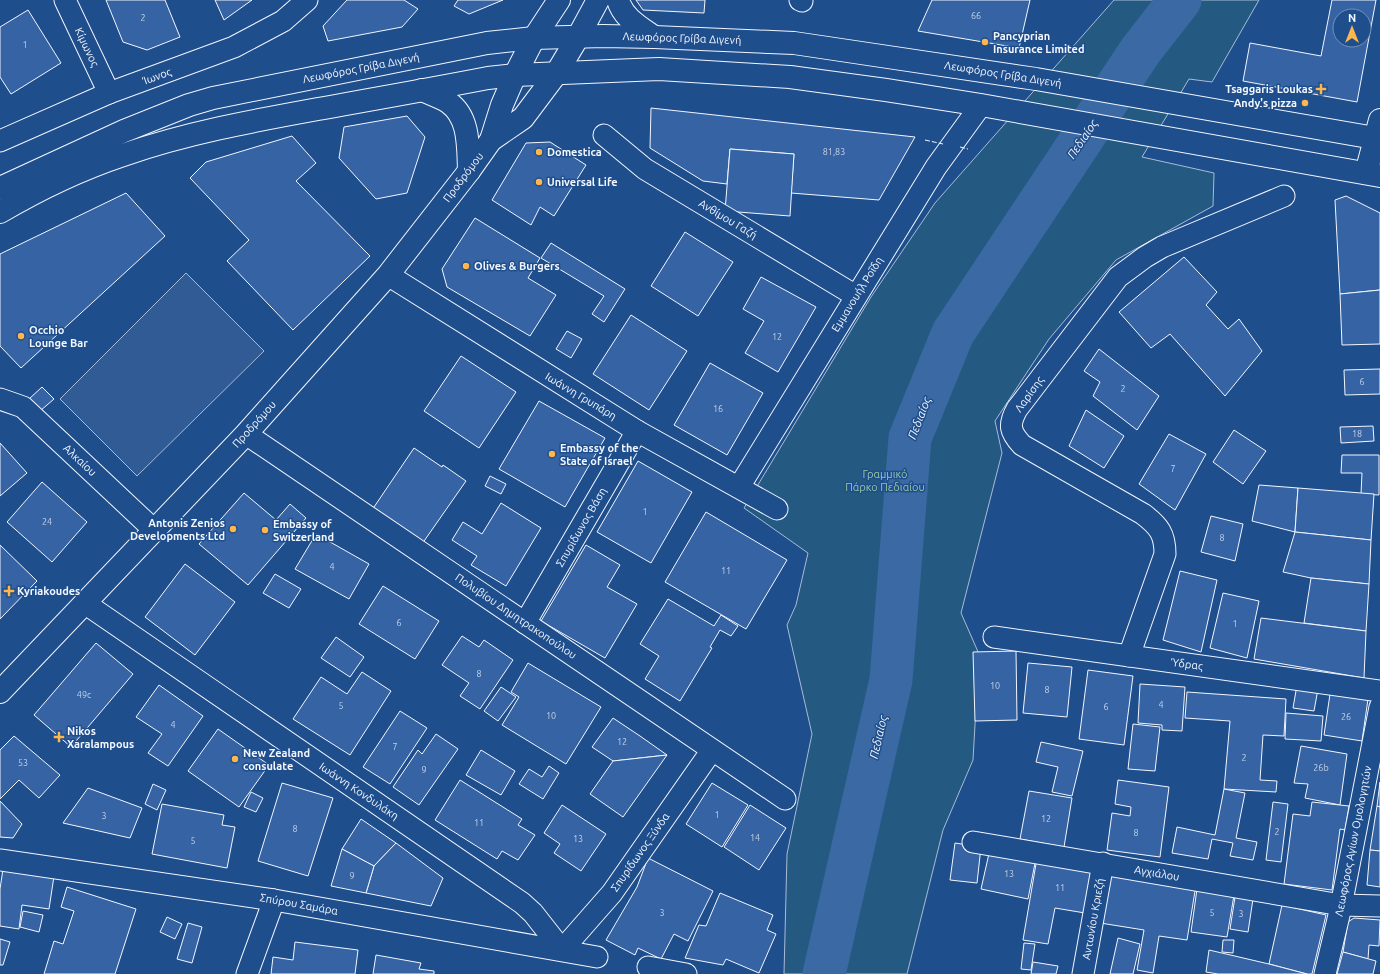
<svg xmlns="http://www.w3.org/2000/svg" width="1380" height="974" font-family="Ubuntu,sans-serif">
<rect width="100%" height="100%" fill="#1f4e8c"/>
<path fill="#245a82" stroke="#a8bbd7" d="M 1114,0 L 1259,0 L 1212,82 L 1189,79 L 1142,157 L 1214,173 L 1213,206 L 1116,260 L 1049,339 L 995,421 L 1002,453 L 961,613 L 979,654 L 973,760 L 943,830 L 907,974 L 784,974 L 787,854 L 812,734 L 787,625 L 796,605 L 808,553 L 744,508 L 871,297 L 935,203 Z"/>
<path fill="#305b95" stroke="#a8bbd7" d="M 186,273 L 264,351 L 137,476 L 60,399 Z"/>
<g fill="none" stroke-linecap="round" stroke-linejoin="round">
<path stroke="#3b69a3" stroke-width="43" d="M 824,974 L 891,680 L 910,438 L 953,333 L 1141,50 L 1180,0"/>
</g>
<g fill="#3563a3" stroke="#f2f6ff" fill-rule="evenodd">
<path d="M 106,0 L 165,0 L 180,37 L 147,50 L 123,42 Z"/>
<path d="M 215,0 L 252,0 L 224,20 Z"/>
<path d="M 347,0 L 404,0 L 418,9 L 402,27 L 328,41 L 323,26 Z"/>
<path d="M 458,0 L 503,0 L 469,14 L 454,6 Z"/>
<path d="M 636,0 L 705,0 L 704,13 L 643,10 Z"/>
<path d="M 932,0 L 1030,0 L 1019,48 L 918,31 Z"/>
<path d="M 1332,0 L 1376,0 L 1357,102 L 1243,81 L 1250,43 L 1321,56 ZM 1340,16 L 1364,16 L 1364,40 L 1340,40 Z"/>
<path d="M 28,10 L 61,63 L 11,94 L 0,77 L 0,27 Z"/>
<path d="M 651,108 L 915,137 L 879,200 L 791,193 L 794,154 L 730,149 L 727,184 L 703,181 L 650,148 Z"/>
<path d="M 407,116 L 425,137 L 407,193 L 376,199 L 339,158 L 344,127 Z"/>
<path d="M 292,136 L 316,163 L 296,181 L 370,256 L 293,330 L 227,261 L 249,240 L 190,178 L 206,162 Z"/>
<path d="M 550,142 L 586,165 L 554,216 L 540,207 L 531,225 L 492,200 L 526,143 Z"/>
<path d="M 730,149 L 794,154 L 790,216 L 725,211 Z"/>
<path d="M 126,193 L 165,236 L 21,368 L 0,346 L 0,254 Z"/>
<path d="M 1346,196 L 1380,213 L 1380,290 L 1340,294 L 1335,200 Z"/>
<path d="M 475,218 L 540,258 L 528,278 L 556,295 L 530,336 L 447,287 L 442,269 Z"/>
<path d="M 685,232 L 733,262 L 698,316 L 651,286 Z"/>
<path d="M 551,243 L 625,289 L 604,322 L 592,314 L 604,296 L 541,258 Z"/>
<path d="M 1184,257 L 1217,292 L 1206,305 L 1228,329 L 1239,319 L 1262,351 L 1225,396 L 1170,334 L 1151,348 L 1119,312 Z"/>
<path d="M 761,277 L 816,307 L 778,372 L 745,353 L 764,321 L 743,309 Z"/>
<path d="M 1380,290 L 1380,344 L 1342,345 L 1340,294 Z"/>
<path d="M 631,315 L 687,351 L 649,410 L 593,374 Z"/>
<path d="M 567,331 L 582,339 L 571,358 L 556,349 Z"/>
<path d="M 1099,349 L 1159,396 L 1137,430 L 1093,396 L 1100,382 L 1084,371 Z"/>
<path d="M 461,356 L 516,392 L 479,448 L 424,411 Z"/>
<path d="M 710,363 L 763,393 L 727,455 L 674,425 Z"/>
<path d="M 1380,369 L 1380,394 L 1345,395 L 1344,370 Z"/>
<path d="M 42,387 L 54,399 L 40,411 L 29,399 Z"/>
<path d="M 539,401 L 605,438 L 565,507 L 499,469 Z"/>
<path d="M 1086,410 L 1124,436 L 1104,468 L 1069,446 Z"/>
<path d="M 1373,426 L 1374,441 L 1341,443 L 1340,427 Z"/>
<path d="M 1234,430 L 1266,451 L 1243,484 L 1213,462 Z"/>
<path d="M 1169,434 L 1206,454 L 1175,510 L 1139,484 Z"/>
<path d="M 0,443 L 27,473 L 0,496 Z"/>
<path d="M 414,448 L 442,467 L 443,465 L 466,481 L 422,544 L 372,510 Z"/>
<path d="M 1342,455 L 1379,455 L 1379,495 L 1361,494 L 1362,473 L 1341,473 Z"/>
<path d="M 638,461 L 692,492 L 651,563 L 597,532 Z"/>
<path d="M 490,476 L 506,484 L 501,494 L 485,486 Z"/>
<path d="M 42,482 L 87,522 L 52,562 L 7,522 Z"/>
<path d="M 1259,485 L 1298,488 L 1295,532 L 1252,521 Z"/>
<path d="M 1298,488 L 1374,494 L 1371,540 L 1295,532 Z"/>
<path d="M 244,493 L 276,520 L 290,504 L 306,518 L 248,585 L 199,544 Z"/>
<path d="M 501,503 L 541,528 L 506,586 L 471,565 L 477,556 L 452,540 L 463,522 L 482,534 Z"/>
<path d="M 706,512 L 787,560 L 746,629 L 665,582 Z"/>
<path d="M 1211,516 L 1243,524 L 1235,561 L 1201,552 Z"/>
<path d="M 1295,532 L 1371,540 L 1369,584 L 1311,578 L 1283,572 Z"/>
<path d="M 316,534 L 369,564 L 349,599 L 295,569 Z"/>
<path d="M 0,545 L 37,581 L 0,619 Z"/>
<path d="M 586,545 L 620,565 L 607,587 L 637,604 L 605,658 L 541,621 Z"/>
<path d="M 185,564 L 235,602 L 195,655 L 145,617 Z"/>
<path d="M 1180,571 L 1217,580 L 1201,652 L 1163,640 Z"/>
<path d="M 275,574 L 301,589 L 289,608 L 263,593 Z"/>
<path d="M 1311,578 L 1369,584 L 1366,631 L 1304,623 Z"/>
<path d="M 383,586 L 439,621 L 415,659 L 359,624 Z"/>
<path d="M 1223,593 L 1259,601 L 1247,658 L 1210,648 Z"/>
<path d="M 668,599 L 714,626 L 721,615 L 738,626 L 731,636 L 720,630 L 710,647 L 712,648 L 680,701 L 645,679 L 659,656 L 640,644 Z"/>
<path d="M 1261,618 L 1366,631 L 1364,678 L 1254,659 Z"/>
<path d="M 462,636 L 479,647 L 484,640 L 513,660 L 480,709 L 460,696 L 469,683 L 442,665 Z"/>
<path d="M 336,637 L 364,657 L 350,677 L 321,658 Z"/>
<path d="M 96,643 L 133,674 L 71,747 L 34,715 Z"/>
<path d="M 1016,651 L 1017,720 L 975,721 L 973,652 Z"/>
<path d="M 528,663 L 601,707 L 566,764 L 502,725 L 519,697 L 511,692 Z"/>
<path d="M 1028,663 L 1072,667 L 1067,717 L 1023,713 Z"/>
<path d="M 1088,670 L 1133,676 L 1124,745 L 1079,739 Z"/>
<path d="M 362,672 L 391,691 L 350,755 L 293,719 L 321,677 L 347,694 Z"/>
<path d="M 1140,684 L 1185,687 L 1182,731 L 1162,730 L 1162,725 L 1138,723 Z"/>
<path d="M 159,685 L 203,716 L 168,766 L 148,753 L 162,734 L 136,717 Z"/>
<path d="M 1297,685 L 1318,689 L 1314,711 L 1293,708 Z"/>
<path d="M 501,687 L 516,697 L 498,721 L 484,711 Z"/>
<path d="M 1187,692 L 1286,699 L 1284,736 L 1263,735 L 1260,780 L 1277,781 L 1276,792 L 1224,789 L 1230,721 L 1185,718 Z"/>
<path d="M 1330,694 L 1368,699 L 1362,741 L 1324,735 Z"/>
<path d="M 400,711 L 427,728 L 390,784 L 363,767 Z"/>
<path d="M 1286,713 L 1323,716 L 1321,741 L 1285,739 Z"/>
<path d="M 613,718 L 640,736 L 667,755 L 613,761 L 592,747 Z"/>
<path d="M 1133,724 L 1160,727 L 1155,771 L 1128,769 Z"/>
<path d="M 218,729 L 269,765 L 239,807 L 188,771 Z"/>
<path d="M 436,734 L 458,749 L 419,805 L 393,787 L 418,750 L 422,754 Z"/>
<path d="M 14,736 L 60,775 L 39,798 L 19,780 L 0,799 L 0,750 Z"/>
<path d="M 1041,742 L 1083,751 L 1072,796 L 1052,792 L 1058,767 L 1036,762 Z"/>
<path d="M 1301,746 L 1347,754 L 1340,805 L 1305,798 L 1308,784 L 1294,783 Z"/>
<path d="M 481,750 L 515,771 L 501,795 L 466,775 Z"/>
<path d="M 667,755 L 623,817 L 590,794 L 613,761 Z"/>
<path d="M 549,766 L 559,773 L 543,799 L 519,784 L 529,769 L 542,777 Z"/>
<path d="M 460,780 L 522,819 L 518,825 L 535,835 L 518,860 L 502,851 L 497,859 L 435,820 Z"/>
<path d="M 1118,780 L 1169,787 L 1160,857 L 1107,850 L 1112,813 L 1130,816 L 1131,807 L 1115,804 Z"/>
<path d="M 1380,782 L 1380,807 L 1377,806 Z"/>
<path d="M 282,783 L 333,798 L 308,876 L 258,861 Z"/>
<path d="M 712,783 L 748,805 L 722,847 L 686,824 Z"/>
<path d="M 153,784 L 166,790 L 157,810 L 145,804 Z"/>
<path d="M 88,788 L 142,808 L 130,838 L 63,823 Z"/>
<path d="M 1224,789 L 1245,793 L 1236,838 L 1257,842 L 1253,860 L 1230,856 L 1233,843 L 1212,839 L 1208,859 L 1172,853 L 1177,827 L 1215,835 Z"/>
<path d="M 1029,791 L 1072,798 L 1064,847 L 1020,839 Z"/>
<path d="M 251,792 L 263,798 L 256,812 L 244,807 Z"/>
<path d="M 0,801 L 22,824 L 13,838 L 0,837 Z"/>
<path d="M 1273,802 L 1288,804 L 1281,862 L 1266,860 Z"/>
<path d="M 1312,802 L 1349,806 L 1345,830 L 1340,829 L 1332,890 L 1284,884 L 1293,814 L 1310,816 Z"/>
<path d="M 162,804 L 224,815 L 222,825 L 235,827 L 227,868 L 152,854 Z"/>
<path d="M 562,805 L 606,834 L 581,871 L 554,853 L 560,844 L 544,833 Z"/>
<path d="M 750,805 L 786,828 L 759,870 L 724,847 Z"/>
<path d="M 1377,806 L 1380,807 L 1380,851 L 1370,850 Z"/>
<path d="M 361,819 L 396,843 L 374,866 L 342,849 Z"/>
<path d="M 396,843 L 443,878 L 431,906 L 366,893 L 374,866 Z"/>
<path d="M 955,843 L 981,847 L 977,883 L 950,880 Z"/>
<path d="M 342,849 L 374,866 L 366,893 L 331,886 Z"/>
<path d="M 990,849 L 1036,858 L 1028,899 L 981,889 Z"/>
<path d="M 1370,850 L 1380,851 L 1380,887 L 1367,885 Z"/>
<path d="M 648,858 L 713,891 L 688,941 L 674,934 L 661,959 L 638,948 L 635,955 L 606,940 L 637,887 Z"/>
<path d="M 1037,858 L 1092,867 L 1085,913 L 1055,908 L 1048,944 L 1023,940 Z"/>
<path d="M 3,869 L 54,876 L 49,909 L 22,905 L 19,929 L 0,926 L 0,889 Z"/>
<path d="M 1102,870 L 1196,885 L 1187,940 L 1159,936 L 1153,973 L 1137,970 L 1144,930 L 1094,922 Z"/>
<path d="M 67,887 L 136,909 L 115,974 L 44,974 L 54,941 L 63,944 L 74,911 L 61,907 Z"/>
<path d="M 1197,889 L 1234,895 L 1227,937 L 1191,932 Z"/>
<path d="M 720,893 L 773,915 L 767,930 L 776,934 L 759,973 L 726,959 L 723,965 L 685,958 L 699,925 L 706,926 Z"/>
<path d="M 1235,897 L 1253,899 L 1248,932 L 1230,929 Z"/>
<path d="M 1282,905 L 1326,915 L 1312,974 L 1307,974 L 1269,964 Z"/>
<path d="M 23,911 L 43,915 L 39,932 L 20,927 Z"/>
<path d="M 167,917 L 182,924 L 175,939 L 160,932 Z"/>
<path d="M 1354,918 L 1380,920 L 1379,946 L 1369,945 L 1368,959 L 1343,952 L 1348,922 Z"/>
<path d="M 188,923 L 202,927 L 192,963 L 177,959 Z"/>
<path d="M 1118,938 L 1140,944 L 1133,974 L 1110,974 Z"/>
<path d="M 0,939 L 10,942 L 3,965 L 0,965 Z"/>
<path d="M 1223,940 L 1234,940 L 1233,953 L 1222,952 Z"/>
<path d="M 295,942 L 358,950 L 355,974 L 271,974 L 273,957 L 293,960 Z"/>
<path d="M 1024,943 L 1035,944 L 1031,970 L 1021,969 Z"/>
<path d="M 1209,950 L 1269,964 L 1307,974 L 1218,974 L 1206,972 Z"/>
<path d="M 1343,952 L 1376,961 L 1373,974 L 1337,974 Z"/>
<path d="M 376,955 L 421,963 L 419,969 L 434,971 L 434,974 L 373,974 Z"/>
<path d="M 1033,962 L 1058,966 L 1056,974 L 1031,974 Z"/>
</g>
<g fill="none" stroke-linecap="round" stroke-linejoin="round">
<defs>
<g id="minor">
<path d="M 65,0 L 109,93"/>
<path d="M 800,0 L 802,1"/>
<path d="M 604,135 L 645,169 L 856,296"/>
<path d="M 0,141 L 109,93 L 234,47 L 283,21 L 307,0"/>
<path d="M 388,275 L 637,431 L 777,509"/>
<path d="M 0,399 L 23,407 L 154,530"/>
<path d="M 246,434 L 785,799"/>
<path d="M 739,487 L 936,167 L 981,105"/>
<path d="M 86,604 L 522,903 L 533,913 L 562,950"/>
<path d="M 525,623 L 637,431"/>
<path d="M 994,637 L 1380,691"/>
<path d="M 1129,656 L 1165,554 C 1165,534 1159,526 1143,514 L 1022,445 C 1010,432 1008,425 1017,409 L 1118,277 L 1145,257 L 1162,247 L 1284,196"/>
<path d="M 973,842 L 1341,905 L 1380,906"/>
<path d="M 0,860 L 274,900 L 597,957"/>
<path d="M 562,950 L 612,893 L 712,750"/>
<path d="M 648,967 L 686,974"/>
<path d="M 247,974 L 274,900"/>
<path d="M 1083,974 L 1103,863"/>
<path d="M 1325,974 L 1340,911 L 1380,707"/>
</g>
<g id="tertiary">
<path d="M 578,37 L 598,0"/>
<path d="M 534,38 L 559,0"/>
</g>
<g id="secondary">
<path d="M 491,140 L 523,118 L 556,74 L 578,37"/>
<path d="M 1366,173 L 1380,120"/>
<path d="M 0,692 L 246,434 L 388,275 L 469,171 L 491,140 L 502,105 L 515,75 L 534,38"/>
</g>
<g id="primary">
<path d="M 618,0 C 623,18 640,27 654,37"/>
<path d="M 422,90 C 430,94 440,97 448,102 C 470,117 468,147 469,171"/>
<path d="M 0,188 L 124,131 L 189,105 L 213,98 L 487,43 L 534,38 L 603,36 L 654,37 L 794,43 L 1036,79 L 1380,139"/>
<path d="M 0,212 C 39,189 81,169 123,155 C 186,133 252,121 318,109 C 374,99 431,89 488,78 L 515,75 L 659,69 L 790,77 L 886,90 L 981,105 L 1380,176"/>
</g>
</defs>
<use href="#minor" stroke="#f2f6ff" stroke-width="23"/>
<use href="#tertiary" stroke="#f2f6ff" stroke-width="24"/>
<use href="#secondary" stroke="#f2f6ff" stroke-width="24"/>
<use href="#primary" stroke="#f2f6ff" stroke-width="24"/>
<use href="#minor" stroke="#1f4e8c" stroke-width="21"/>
<use href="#tertiary" stroke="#1f4e8c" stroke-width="22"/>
<use href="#secondary" stroke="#1f4e8c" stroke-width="22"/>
<use href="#primary" stroke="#1f4e8c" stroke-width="22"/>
<g stroke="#f2f6ff" stroke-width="1" stroke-dasharray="5 2" stroke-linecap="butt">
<path d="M 925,140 L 943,144"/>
<path d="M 960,147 L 968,149"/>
</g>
</g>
<g fill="#ffb74d" stroke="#1f4e8c" stroke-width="1.5">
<circle cx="985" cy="42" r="4"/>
<path d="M1319 83h4v4h4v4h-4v4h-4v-4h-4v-4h4z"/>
<circle cx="1305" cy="103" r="4"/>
<circle cx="539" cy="152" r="4"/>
<circle cx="539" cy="182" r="4"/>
<circle cx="466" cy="266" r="4"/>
<circle cx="21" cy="336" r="4"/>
<circle cx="552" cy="454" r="4"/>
<circle cx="233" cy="529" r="4"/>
<circle cx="265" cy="530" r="4"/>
<path d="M7 585h4v4h4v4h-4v4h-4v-4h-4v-4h4z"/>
<path d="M57 731h4v4h4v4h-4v4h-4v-4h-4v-4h4z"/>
<circle cx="235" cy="759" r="4"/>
</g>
<g text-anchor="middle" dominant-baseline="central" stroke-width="3" stroke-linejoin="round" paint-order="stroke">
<g font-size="9" fill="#c3d1e8">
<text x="976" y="16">66</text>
<text x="143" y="18">2</text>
<text x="25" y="45">1</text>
<text x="834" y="152">81,83</text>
<text x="777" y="337">12</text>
<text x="1362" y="382">6</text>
<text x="1123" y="389">2</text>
<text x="718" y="409">16</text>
<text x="1357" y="434">18</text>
<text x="1173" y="469">7</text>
<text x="645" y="512">1</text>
<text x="47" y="522">24</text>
<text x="1222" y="538">8</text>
<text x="332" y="567">4</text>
<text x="726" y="571">11</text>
<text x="399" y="623">6</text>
<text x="1235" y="624">1</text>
<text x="479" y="674">8</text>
<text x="995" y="686">10</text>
<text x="1047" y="690">8</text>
<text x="84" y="695">49c</text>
<text x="1161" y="705">4</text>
<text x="341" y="706">5</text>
<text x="1106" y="707">6</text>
<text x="551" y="716">10</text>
<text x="1346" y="717">26</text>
<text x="173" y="725">4</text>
<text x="622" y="742">12</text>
<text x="395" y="747">7</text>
<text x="1244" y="758">2</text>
<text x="23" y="763">53</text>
<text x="1321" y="768">26b</text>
<text x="424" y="770">9</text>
<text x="717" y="815">1</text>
<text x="104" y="816">3</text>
<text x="1046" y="819">12</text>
<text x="479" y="823">11</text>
<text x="295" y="829">8</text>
<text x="1277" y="832">2</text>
<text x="1136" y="833">8</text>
<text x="755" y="838">14</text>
<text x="578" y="839">13</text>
<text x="193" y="841">5</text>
<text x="1009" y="874">13</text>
<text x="352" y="876">9</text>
<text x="1060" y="888">11</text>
<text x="662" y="913">3</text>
<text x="1212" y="913">5</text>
<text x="1241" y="914">3</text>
</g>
<g font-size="11" font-weight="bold" fill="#f2f6ff" stroke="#1f4e8c" text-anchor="start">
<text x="993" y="36">Pancyprian<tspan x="993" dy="13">Insurance Limited</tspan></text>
<text x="1313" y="89" text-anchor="end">Tsaggaris Loukas</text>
<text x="1297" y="103" text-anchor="end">Andy's pizza</text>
<text x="547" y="152">Domestica</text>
<text x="547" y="182">Universal Life</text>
<text x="474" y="266">Olives &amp; Burgers</text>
<text x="29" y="330">Occhio<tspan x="29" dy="13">Lounge Bar</tspan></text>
<text x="560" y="448">Embassy of the<tspan x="560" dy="13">State of Israel</tspan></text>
<text x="225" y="523" text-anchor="end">Antonis Zenios<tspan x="225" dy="13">Developments Ltd</tspan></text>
<text x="273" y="524">Embassy of<tspan x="273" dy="13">Switzerland</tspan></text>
<text x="17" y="591">Kyriakoudes</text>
<text x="67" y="731">Nikos<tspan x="67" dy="13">Xaralampous</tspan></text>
<text x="243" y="753">New Zealand<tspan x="243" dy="13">consulate</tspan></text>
</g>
<g font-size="11" fill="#f2f6ff" stroke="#1f4e8c">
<text transform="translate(682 38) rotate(2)">Λεωφόρος Γρίβα Διγενή</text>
<text transform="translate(87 47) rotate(65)">Κίμωνος</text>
<text transform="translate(361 68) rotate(-11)">Λεωφόρος Γρίβα Διγενή</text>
<text transform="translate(1003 74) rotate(9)">Λεωφόρος Γρίβα Διγενή</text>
<text transform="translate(157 76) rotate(-20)">Ίωνος</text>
<text transform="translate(463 177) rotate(-53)">Προδρόμου</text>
<text transform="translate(728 219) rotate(31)">Ανθίμου Γαζή</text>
<text transform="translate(857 294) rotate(-58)">Εμμανουήλ Ροΐδη</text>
<text transform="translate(1029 394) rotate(-54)">Λαρίσης</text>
<text transform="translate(581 396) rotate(31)">Ιωάννη Γρυπάρη</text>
<text transform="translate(254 424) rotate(-48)">Προδρόμου</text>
<text transform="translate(80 460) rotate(43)">Αλκαίου</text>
<text transform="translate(581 527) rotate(-60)">Σπυρίδωνος Βάση</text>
<text transform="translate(516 616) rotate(34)">Πολυβίου Δημητρακοπούλου</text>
<text transform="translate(1187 664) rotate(8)">Ύδρας</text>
<text transform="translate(359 791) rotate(34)">Ιωάννη Κονδυλάκη</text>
<text transform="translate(1353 841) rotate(-79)">Λεωφόρος Αγίων Ομολογητών</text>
<text transform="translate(640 852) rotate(-55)">Σπυρίδωνος Ξύνδα</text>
<text transform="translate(1157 873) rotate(10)">Αγχιάλου</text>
<text transform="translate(299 904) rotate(10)">Σπύρου Σαμάρα</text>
<text transform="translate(1093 919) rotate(-80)">Αντωνίου Κριεζή</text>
</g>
<g font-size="11" fill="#97c8a6" stroke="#1f4e8c">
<text x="885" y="474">Γραμμικό<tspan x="885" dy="13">Πάρκο Πεδιαίου</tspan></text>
</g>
<g font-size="12" font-style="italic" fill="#f2f6ff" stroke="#1f4e8c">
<text transform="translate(1082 139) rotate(-56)">Πεδιαίος</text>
<text transform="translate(919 418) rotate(-69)">Πεδιαίος</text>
<text transform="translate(878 737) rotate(-77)">Πεδιαίος</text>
</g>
</g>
<g transform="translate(1352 28)"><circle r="19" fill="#1f4e8c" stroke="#7391ba"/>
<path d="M0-3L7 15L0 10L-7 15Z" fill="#ffb74d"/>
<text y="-6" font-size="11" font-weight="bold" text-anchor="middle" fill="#f2f6ff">N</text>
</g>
</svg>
